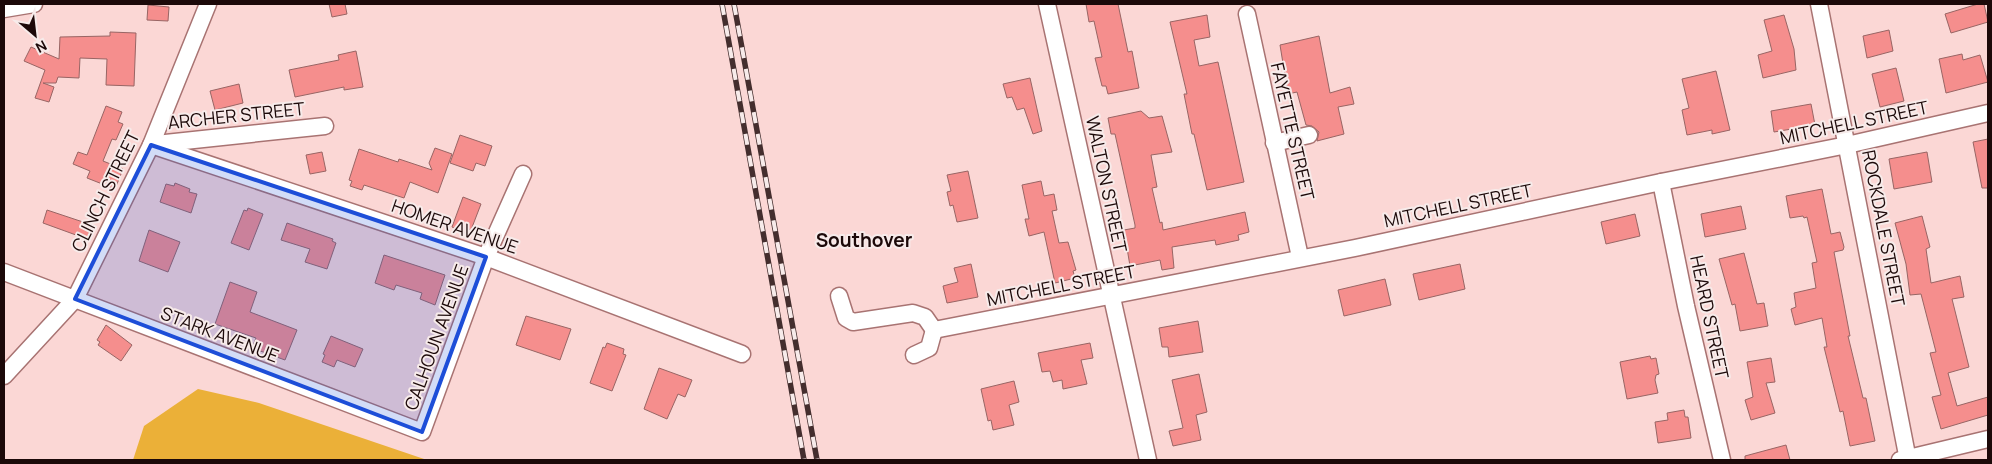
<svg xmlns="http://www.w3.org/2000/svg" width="1992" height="464" font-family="Manrope,sans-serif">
<rect width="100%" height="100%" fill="#fbd7d5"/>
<path fill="#ebb038" d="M 198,389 L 259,403 L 427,460 L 133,460 L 144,426 Z"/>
<g fill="#f58e8d" stroke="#986564">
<path d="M 329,4 L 345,4 L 347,14 L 332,17 Z"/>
<path d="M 1086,4 L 1118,4 L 1128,52 L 1132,51 L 1139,88 L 1108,94 L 1106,86 L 1102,86 L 1095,58 L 1102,57 L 1094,21 L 1089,22 Z"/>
<path d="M 1978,4 L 1984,4 L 1988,22 L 1951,33 L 1945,14 Z"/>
<path d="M 148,5 L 169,7 L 168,21 L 147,20 Z"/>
<path d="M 1207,15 L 1210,37 L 1194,40 L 1199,66 L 1218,62 L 1244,182 L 1207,190 L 1194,134 L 1192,134 L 1184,94 L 1187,94 L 1170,22 Z"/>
<path d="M 1784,15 L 1794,49 L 1796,70 L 1763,78 L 1758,55 L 1772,51 L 1764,20 Z"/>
<path d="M 1889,30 L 1893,51 L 1867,58 L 1863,36 Z"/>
<path d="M 110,32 L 136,33 L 134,86 L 106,85 L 107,59 L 80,58 L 79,78 L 58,77 L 56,83 L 43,83 L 54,87 L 49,102 L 35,98 L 45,70 L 24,61 L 31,47 L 59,59 L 60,37 L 110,36 Z"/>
<path d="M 1319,36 L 1330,93 L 1350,87 L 1354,104 L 1338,107 L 1344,134 L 1317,141 L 1319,132 L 1312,126 L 1306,125 L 1297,92 L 1288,94 L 1280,45 Z"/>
<path d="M 356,51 L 363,87 L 344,90 L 344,87 L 295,97 L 289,70 L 339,60 L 338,55 Z"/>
<path d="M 1962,54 L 1963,60 L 1980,55 L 1988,82 L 1946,93 L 1939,59 Z"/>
<path d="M 1896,68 L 1904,101 L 1880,107 L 1872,74 Z"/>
<path d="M 1716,71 L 1730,130 L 1712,134 L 1712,130 L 1687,135 L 1682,110 L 1689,108 L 1682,79 Z"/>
<path d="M 1030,78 L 1042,131 L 1033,134 L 1024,108 L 1017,110 L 1012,97 L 1007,98 L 1003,84 Z"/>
<path d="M 239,84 L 243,103 L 215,110 L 210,91 Z"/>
<path d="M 1811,104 L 1815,125 L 1774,132 L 1771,111 Z"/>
<path d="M 106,106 L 122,112 L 118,122 L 123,124 L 116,140 L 112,139 L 103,161 L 123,169 L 115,189 L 87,178 L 90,171 L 73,164 L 78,152 L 87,155 Z"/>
<path d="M 1141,111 L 1149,118 L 1162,116 L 1172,152 L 1151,155 L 1157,187 L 1152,188 L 1160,223 L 1162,222 L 1163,230 L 1245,212 L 1249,232 L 1238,235 L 1239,240 L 1216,245 L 1215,240 L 1172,247 L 1174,268 L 1162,270 L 1160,260 L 1130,266 L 1124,230 L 1135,228 L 1135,225 L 1115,134 L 1111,134 L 1108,118 Z"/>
<path d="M 460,135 L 492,146 L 485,166 L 476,163 L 473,171 L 450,163 Z"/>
<path d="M 1988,139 L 1988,188 L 1982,188 L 1973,142 Z"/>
<path d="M 435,148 L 452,154 L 438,193 L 410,182 L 404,198 L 364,185 L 362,190 L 350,186 L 352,181 L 349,180 L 359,149 L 398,162 L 399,159 L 432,170 L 429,163 Z"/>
<path d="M 322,152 L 326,171 L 310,174 L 306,155 Z"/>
<path d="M 1927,152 L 1932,182 L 1894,189 L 1889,159 Z"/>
<path d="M 968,171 L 978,218 L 957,222 L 953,205 L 950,206 L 947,192 L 951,191 L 947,175 Z"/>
<path d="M 1041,181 L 1044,196 L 1054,194 L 1057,210 L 1052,211 L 1059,243 L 1068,242 L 1076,270 L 1073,271 L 1075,278 L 1055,283 L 1044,232 L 1029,236 L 1025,219 L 1029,219 L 1022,185 Z"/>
<path d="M 175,183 L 190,189 L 189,192 L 197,194 L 191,213 L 160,202 L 166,184 L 174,186 Z"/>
<path d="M 1822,189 L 1831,234 L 1840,232 L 1844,247 L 1843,250 L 1834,252 L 1850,336 L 1848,336 L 1863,398 L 1866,398 L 1875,441 L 1850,446 L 1843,411 L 1840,412 L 1824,347 L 1827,347 L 1822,318 L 1795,325 L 1791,309 L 1796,307 L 1794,293 L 1816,288 L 1812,263 L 1817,262 L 1807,217 L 1804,218 L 1803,216 L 1790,218 L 1786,196 Z"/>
<path d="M 463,197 L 481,204 L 471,230 L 467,228 L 465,233 L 452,227 Z"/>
<path d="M 1741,206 L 1746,229 L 1705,237 L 1701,214 Z"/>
<path d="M 248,208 L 263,214 L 249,250 L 231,243 L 244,210 L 247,211 Z"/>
<path d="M 47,210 L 92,225 L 87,239 L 43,223 Z"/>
<path d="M 1635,214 L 1640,236 L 1606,244 L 1601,222 Z"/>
<path d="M 1922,216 L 1930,247 L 1926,249 L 1931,283 L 1960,276 L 1964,297 L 1952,299 L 1969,367 L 1948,373 L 1957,406 L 1988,397 L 1988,415 L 1941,429 L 1932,397 L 1941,395 L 1930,353 L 1936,352 L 1921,294 L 1910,295 L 1906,264 L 1895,223 Z"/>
<path d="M 287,223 L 333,239 L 332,241 L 336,243 L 327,269 L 305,262 L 310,249 L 281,240 Z"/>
<path d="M 149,230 L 180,242 L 168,272 L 139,261 Z"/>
<path d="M 1744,253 L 1757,304 L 1764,303 L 1768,326 L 1740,331 L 1735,304 L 1732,305 L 1719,259 Z"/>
<path d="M 384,255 L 445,275 L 435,305 L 420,299 L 422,293 L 396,285 L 394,290 L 375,283 Z"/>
<path d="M 971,264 L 978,297 L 947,303 L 943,286 L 958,282 L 954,268 Z"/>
<path d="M 1460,264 L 1465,289 L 1419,300 L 1413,274 Z"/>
<path d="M 1385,279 L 1391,305 L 1344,316 L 1338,290 Z"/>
<path d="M 230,282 L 257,292 L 250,312 L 297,330 L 285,360 L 252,348 L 256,338 L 215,324 Z"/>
<path d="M 526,316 L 571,329 L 560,360 L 516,345 Z"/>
<path d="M 1198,321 L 1203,352 L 1169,357 L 1168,347 L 1162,347 L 1159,328 Z"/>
<path d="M 106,325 L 132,345 L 121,361 L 98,345 L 100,342 L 97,340 Z"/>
<path d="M 331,336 L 363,349 L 355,367 L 337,360 L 334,367 L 322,362 L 325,355 L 323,354 Z"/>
<path d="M 607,343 L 624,349 L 623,354 L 626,355 L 612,391 L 590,383 L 603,347 L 605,348 Z"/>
<path d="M 1090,343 L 1093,358 L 1081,360 L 1087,384 L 1063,389 L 1062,380 L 1053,382 L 1050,371 L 1042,372 L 1038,353 Z"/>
<path d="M 1650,356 L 1651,359 L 1656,358 L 1659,374 L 1656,375 L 1655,380 L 1658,393 L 1627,399 L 1620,362 Z"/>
<path d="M 1771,358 L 1775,382 L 1766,383 L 1775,413 L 1751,420 L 1745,400 L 1753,397 L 1747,362 Z"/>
<path d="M 659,368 L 692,380 L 685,397 L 678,394 L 667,419 L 644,409 Z"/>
<path d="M 1199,374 L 1207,412 L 1196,415 L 1201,440 L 1173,446 L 1169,431 L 1183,428 L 1172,380 Z"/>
<path d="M 1014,381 L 1019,402 L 1009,405 L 1014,425 L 993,430 L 991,420 L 988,421 L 981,389 Z"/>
<path d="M 1684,410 L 1685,417 L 1688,417 L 1691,438 L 1658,443 L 1655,422 L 1668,420 L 1667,413 Z"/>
<path d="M 1786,445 L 1790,460 L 1745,460 L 1745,456 Z"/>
</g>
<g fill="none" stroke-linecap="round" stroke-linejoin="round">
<defs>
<g id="minor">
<path d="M 1047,4 L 1148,460"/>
<path d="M 1819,4 L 1908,460"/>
<path d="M 4,9 L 34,4"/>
<path d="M 1247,14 L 1300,257"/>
<path d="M 1274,143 L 1309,135"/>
<path d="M 156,144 L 325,126"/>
<path d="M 151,145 L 486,257 L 742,354"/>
<path d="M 1661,182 L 1686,306 L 1722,460"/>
<path d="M 4,272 L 422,432 L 486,257 L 523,174"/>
<path d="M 839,296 L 846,318 L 853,322 L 913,313 L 925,317 L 934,330"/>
<path d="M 934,330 L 1355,248 L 1661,182 L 1847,145 L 1988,113"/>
<path d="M 914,355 L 929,348 L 934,330"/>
<path d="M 4,376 L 75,299 L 151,145 L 208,4"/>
<path d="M 1900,460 L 1988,439"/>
</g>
</defs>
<use href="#minor" stroke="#a87372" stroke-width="19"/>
<use href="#minor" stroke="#fff" stroke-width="16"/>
<defs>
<g id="rail">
<path d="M 722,4 L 804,460"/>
<path d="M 734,4 L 817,460"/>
</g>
</defs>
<use href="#rail" stroke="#442e2e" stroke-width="5.5"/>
<use href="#rail" stroke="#f7ebea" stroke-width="4" stroke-dasharray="11" stroke-linecap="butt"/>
</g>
<path fill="#1d4ed8" fill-opacity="0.2" stroke="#1d4ed8" stroke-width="4" stroke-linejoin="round" d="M 151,145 L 486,257 L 422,432 L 75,299 Z"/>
<g text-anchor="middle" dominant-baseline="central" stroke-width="4" stroke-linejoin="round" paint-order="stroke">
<g font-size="18" fill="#1c0909" stroke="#f7ebea">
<text transform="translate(236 115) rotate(-6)">ARCHER STREET</text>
<text transform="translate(1854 122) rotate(-12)">MITCHELL STREET</text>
<text transform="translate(1293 131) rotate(77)">FAYETTE STREET</text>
<text transform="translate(1107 184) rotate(78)">WALTON STREET</text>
<text transform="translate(105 191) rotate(-64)">CLINCH STREET</text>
<text transform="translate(1458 205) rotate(-12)">MITCHELL STREET</text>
<text transform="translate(455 226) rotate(19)">HOMER AVENUE</text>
<text transform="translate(1884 228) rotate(79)">ROCKDALE STREET</text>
<text transform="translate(1061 285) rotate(-11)">MITCHELL STREET</text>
<text transform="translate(1710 317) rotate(78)">HEARD STREET</text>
<text transform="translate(220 334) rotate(21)">STARK AVENUE</text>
<text transform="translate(436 337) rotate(-70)">CALHOUN AVENUE</text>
</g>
<g font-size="19" font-weight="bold" fill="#1c0909" stroke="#f7ebea">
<text x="864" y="240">Southover</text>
</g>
</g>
<rect width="1992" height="464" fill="none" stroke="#1c0909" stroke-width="10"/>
<g transform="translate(35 35) rotate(152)" stroke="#f7ebea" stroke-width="4" paint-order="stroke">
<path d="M0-4L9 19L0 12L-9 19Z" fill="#1c0909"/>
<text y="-8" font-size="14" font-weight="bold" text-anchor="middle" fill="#1c0909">N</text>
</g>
</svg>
